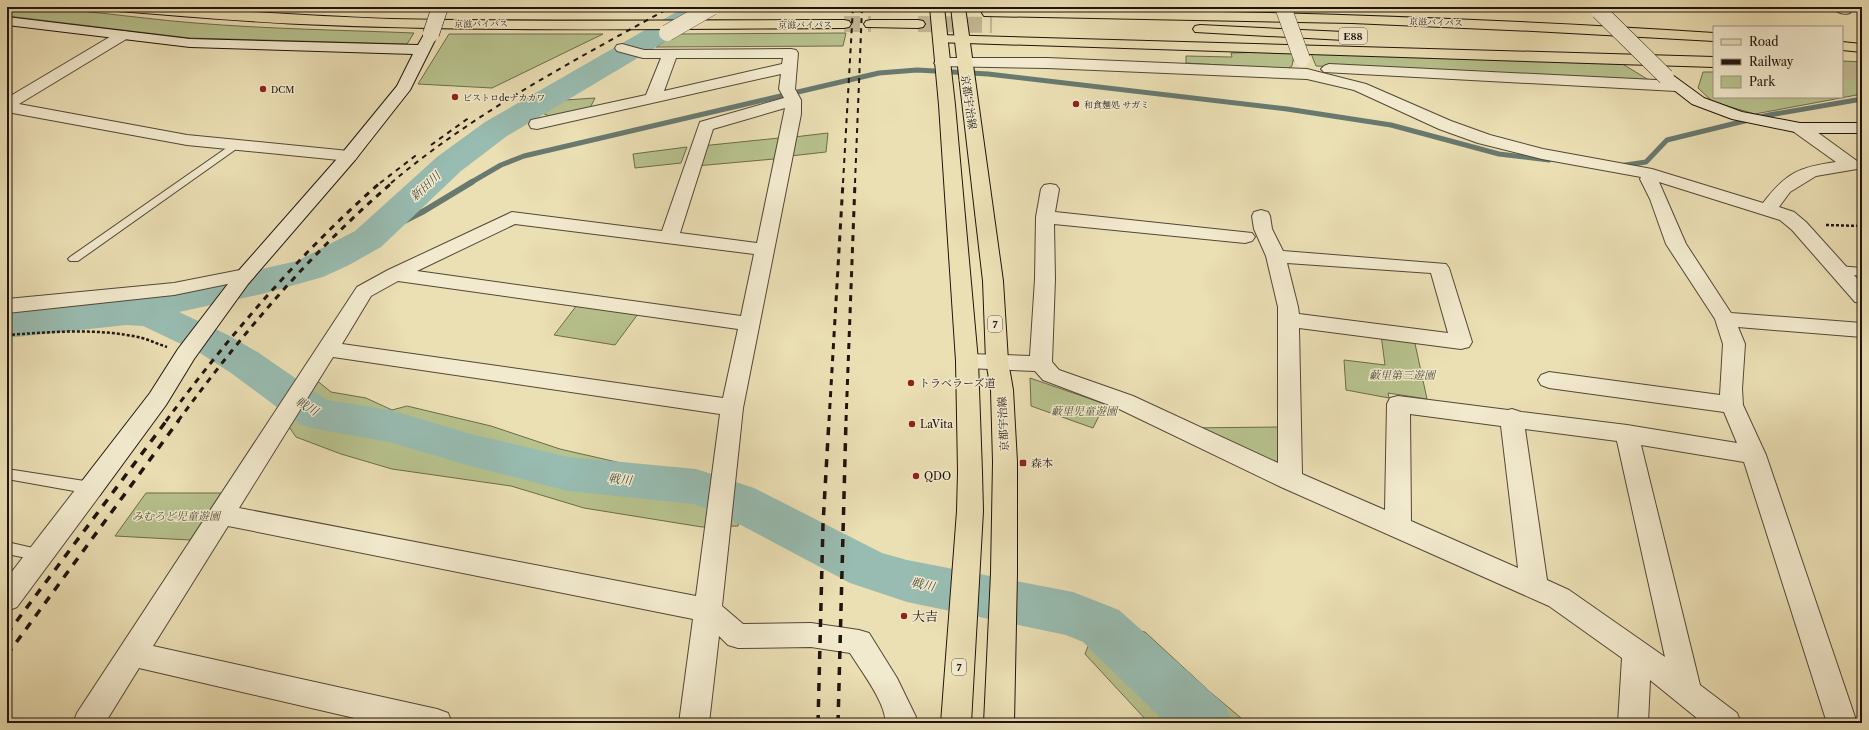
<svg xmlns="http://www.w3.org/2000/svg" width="1869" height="730" font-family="'Libre Caslon Text','Noto Serif JP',serif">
<rect width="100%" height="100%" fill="#ebdfb4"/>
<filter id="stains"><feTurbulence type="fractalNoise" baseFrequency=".005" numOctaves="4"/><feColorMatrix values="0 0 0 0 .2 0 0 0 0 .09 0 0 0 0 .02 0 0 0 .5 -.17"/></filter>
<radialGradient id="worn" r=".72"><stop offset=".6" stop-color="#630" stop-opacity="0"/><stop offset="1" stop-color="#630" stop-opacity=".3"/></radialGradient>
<g fill="#b7c28d" stroke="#6c6b4d">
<path d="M 7,7 C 70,7 132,18 195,23 C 268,29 341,30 414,33 L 407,44 L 189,38 L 7,16 Z"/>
<path d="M 846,33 L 843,46 L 656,47 L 676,34 Z"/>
<path d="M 449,34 L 603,34 L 492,88 L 418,84 Z"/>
<path d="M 1310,51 L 1621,63 L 1652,82 L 1316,66 Z"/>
<path d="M 1269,52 L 1294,53 L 1292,66 L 1287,69 L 1186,63 L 1186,56 L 1232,57 L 1231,53 Z"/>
<path d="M 1842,61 L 1862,62 L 1862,94 L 1755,114 L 1713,102 L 1698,88 L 1703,72 L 1714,72 L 1714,97 L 1842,97 Z"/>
<path d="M 595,98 L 590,108 L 552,117 L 542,113 L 565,100 Z"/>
<path d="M 828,133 L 826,152 L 790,156 L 794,137 Z"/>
<path d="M 779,138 L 774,159 L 696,166 L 701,146 Z"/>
<path d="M 687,147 L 681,163 L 635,168 L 633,154 Z"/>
<path d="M 577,305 L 638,314 L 615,345 L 554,335 Z"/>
<path d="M 1381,335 L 1414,339 L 1427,399 L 1388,393 L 1389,398 L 1346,390 L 1344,360 L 1385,365 Z"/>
<path d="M 1030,378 L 1105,404 L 1093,428 L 1031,406 Z"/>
<path d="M 315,379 L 331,392 L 366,398 L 392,410 L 407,406 L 491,426 L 560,449 L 621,463 L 703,472 L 743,496 L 738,526 L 702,527 L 584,508 L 511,486 L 392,469 L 341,454 L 296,437 L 285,421 Z"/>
<path d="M 1279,427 L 1284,461 L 1266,463 L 1186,428 Z"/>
<path d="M 146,493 L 221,493 L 190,540 L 115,536 Z"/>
<path d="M 1118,626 L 1145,632 L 1209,691 L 1247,723 L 1148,722 L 1085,654 L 1094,631 Z"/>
</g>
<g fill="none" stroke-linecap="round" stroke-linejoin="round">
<g stroke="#68796f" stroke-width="5">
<path d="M 1619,166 L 1646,162 L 1667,140 L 1769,115 L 1862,99"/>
<path d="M 470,183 L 501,165 L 524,156 L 879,73 L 917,70 L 988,74 L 1287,109 L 1391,125 L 1499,154 L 1549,160"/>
</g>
<path stroke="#68796f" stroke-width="6" d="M 368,239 L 424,211 L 472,182"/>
<path fill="#98bcb1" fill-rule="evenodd" d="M 685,7 L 717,7 L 713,13 L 507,136 L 461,171 L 381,247 L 349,265 L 323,277 L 262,294 L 179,312 L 228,335 L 259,353 L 327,400 L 390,410 L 467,433 L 568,457 L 696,469 L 754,488 L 882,553 L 907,560 L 1073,592 L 1119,610 L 1225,705 L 1233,723 L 1166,723 L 1083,642 L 1066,635 L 907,602 L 850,583 L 720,514 L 694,504 L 568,491 L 467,465 L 389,442 L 316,429 L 301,425 L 231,373 L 200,353 L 143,326 L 126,325 L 7,338 L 7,312 L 127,300 L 297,261 L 355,231 L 437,157 L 485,122 Z"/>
<g stroke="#c2b693" stroke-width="16" stroke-dasharray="16 8" stroke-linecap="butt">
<path d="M 844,24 L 871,24"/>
<path d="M 918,24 L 992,25"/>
<path d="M 1842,72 L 1862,73"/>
</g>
<defs>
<g id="lane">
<path d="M 235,142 L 239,143 L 240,145 L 239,147 L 78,261 L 70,261 L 68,259 L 70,257 Z"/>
<path d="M 1838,266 L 1862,268 L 1862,276 L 1834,273 L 1832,270 Z"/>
<path d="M 7,469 L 91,482 L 96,484 L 98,488 L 96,492 L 91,494 L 7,479 Z"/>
<path d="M 7,542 L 46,551 L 49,555 L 46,559 L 41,561 L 7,554 Z"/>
</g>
<g id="street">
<path d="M 1833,7 L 1850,7 L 1852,10 L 1850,13 C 1843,15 1837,13 1833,7 Z"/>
<path d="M 123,31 L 128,32 L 130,35 L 128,38 L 19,104 L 187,135 L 349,151 L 355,152 L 358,156 L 355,160 L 349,161 L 187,145 L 7,112 L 7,98 L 118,32 Z"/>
<path d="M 622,44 L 644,50 L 791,49 L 796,50 L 798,53 L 795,89 L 801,100 L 801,114 L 743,408 L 722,606 L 743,624 L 811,623 L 859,630 L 869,633 L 897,678 L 916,717 L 915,723 L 885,723 C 888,706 860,669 850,653 L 811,647 L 738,648 L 728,645 L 719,636 L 709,723 L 679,723 L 693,619 L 228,526 L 153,646 L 437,709 L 448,713 L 452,723 L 376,723 L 139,668 L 105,723 L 73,723 L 77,713 L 357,287 L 388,270 L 512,212 L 662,231 L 700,122 L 784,98 L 779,89 L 781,74 L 537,129 L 531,128 L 529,124 L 531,120 L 646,95 L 661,58 L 643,58 L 617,51 L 615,48 L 617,45 ZM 676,58 L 783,58 L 782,64 L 664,91 ZM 785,108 L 757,243 L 680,233 L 713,129 ZM 515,224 L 754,254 L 741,316 L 417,271 ZM 398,281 L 738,329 L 723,398 L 342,344 L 371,296 ZM 333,357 L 720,414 L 696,596 L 239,508 Z"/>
<path d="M 942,58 L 1047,58 L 1307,69 L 1366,84 L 1451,121 L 1490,135 L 1543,149 L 1652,169 L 1763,203 C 1786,173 1799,167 1836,162 L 1794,132 L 1792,128 L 1794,124 L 1800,123 L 1806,124 L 1857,161 L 1860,165 L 1857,169 L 1816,176 L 1790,192 L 1779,207 L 1794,212 L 1806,222 L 1862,284 L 1862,303 L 1855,302 L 1792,230 L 1780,220 L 1659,182 L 1686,244 L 1731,313 L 1862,323 L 1862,337 L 1738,327 L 1745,344 L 1742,389 L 1743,405 L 1766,455 L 1857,723 L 1827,723 L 1744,462 L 1641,445 L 1700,685 L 1737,713 L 1741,723 L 1703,723 L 1650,680 L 1648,723 L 1618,723 L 1622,658 L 1549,606 L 1281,487 L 1117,408 L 1043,380 L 1035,371 L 967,368 L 959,366 L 956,361 L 959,356 L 967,354 L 1030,356 L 1035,279 L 1036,217 L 1041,189 L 1044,185 L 1050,184 L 1056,185 L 1059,189 L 1055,212 L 1252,233 L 1255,237 L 1252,241 L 1245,243 L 1054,224 L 1055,279 L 1052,362 L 1059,370 L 1133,396 L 1278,463 L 1278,307 L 1266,256 L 1254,229 L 1252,216 L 1254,212 L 1261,210 L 1268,212 L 1270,216 L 1272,229 L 1283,251 L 1446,264 L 1449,268 L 1472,342 L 1469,347 L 1461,349 L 1299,328 L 1302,474 L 1385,510 L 1387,404 L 1390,398 L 1398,396 L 1508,410 L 1512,409 L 1521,412 L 1627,425 L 1737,443 L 1724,412 L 1549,388 L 1541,385 L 1538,380 L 1541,375 L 1549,372 L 1720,395 L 1723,344 L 1715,319 L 1666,244 L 1650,199 L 1640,179 L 1641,177 L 1542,159 L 1478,143 L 1439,129 L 1354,90 L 1307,79 L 1047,68 L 937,66 L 934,63 L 937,60 ZM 1287,263 L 1431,273 L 1448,333 L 1299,314 L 1298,307 ZM 1410,414 L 1501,426 L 1518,568 L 1411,521 ZM 1525,429 L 1617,441 L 1665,657 L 1569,590 L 1547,580 Z"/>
<path d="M 1329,64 L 1676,81 L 1682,83 L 1684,86 L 1682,89 L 1676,91 L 1324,72 L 1321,69 L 1324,66 Z"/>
<path d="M 245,269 L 252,271 L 255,275 L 252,279 L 174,295 L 7,313 L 7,299 L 174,283 Z"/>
<path d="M 91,478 L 100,481 L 103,488 L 100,495 L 17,607 L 7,611 L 7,578 L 82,481 Z"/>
</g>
<g id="secondary">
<path d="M 7,17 L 190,39 L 418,45 L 426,31 L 436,31 L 438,34 L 410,90 L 355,160 L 248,284 L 194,359 L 166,405 L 100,495 L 91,498 L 82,495 L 79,488 L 82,481 L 150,393 L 178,349 L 234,276 L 343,152 L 397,86 L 413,54 L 190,47 L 7,25 Z"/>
<path d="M 1666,72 L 1671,74 L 1704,98 L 1742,112 L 1800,123 L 1862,123 L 1862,133 L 1800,133 L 1732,119 L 1692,104 L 1661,80 L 1658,77 L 1661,74 Z"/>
</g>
<g id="primary">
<path d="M 930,7 L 944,7 L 955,105 L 978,361 L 982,472 L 983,511 L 971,723 L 941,723 L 957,511 L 958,472 L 956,361 L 939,105 Z"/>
<path d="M 951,7 L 965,7 L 1003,281 L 1008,361 L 1013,390 L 1017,462 L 1017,573 L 1014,723 L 984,723 L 991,573 L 993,462 L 991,390 L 986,361 L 983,281 Z"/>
</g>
<g id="highway">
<path d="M 111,7 C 204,7 297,16 391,19 C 542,22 693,20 844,20 L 849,21 L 851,24 L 849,27 L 844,28 C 663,29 481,32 300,24 C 239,21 179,16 118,11 L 113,10 Z"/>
<path d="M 989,9 C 1231,10 1472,17 1714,33 L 1714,41 L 1533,31 L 1352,23 L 984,16 L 982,13 L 984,10 Z"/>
<path d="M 871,20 L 918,20 L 923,21 L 925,24 L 923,27 L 918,28 L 866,27 L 864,24 L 866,21 Z"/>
<path d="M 1200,25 L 1344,32 L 1349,33 L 1351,36 L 1349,39 L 1344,40 L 1195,32 L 1193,29 L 1195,26 Z"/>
<path d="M 940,35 L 1714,57 L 1714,67 L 935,42 L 933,39 L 935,36 Z"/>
<path d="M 1842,42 L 1862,44 L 1862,52 L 1842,50 Z"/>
</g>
</defs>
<use href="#lane" stroke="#534737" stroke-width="2"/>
<use href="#street" stroke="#534737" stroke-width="2"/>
<use href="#secondary" stroke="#20140d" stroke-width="2"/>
<use href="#primary" stroke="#20140d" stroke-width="2"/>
<use href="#highway" stroke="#20140d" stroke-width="2"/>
<g stroke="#20140d" stroke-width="2.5" stroke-dasharray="3 2" stroke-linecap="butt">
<path d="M 1826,225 L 1862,226"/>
<path d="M 7,335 C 51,332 95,328 138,337 C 148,339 157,344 167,347"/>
</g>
<use href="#lane" fill="#f2eace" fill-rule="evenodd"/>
<use href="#street" fill="#f2eace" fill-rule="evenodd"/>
<use href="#secondary" fill="#f2eace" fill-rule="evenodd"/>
<use href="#primary" fill="#ebdfb4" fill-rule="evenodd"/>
<use href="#highway" fill="#ebdfb4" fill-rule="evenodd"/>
<g stroke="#20140d" stroke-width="2" stroke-dasharray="5 5" stroke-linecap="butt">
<path d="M 431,145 L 470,117"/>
<path d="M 380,183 L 419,153"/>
<path d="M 391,183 C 475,112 575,60 671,7"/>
<path d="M 843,183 L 853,7"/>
<path d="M 855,183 L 862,7"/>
</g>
<g stroke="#20140d" stroke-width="3" stroke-dasharray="6 6" stroke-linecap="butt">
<path d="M 166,421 C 230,335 300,253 381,182"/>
<path d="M 178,421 C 242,334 310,253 393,182"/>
<path d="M 829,421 L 843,182"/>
<path d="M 846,421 L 855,182"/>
</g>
<g stroke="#20140d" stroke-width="3.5" stroke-dasharray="8 8" stroke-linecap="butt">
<path d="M 7,634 L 167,420"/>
<path d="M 7,655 L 179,420"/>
<path d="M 818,723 L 823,524 L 829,420"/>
<path d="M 838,723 L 846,420"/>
</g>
<defs>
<g id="street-bridge">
<path d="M 1283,7 L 1302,59"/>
<path d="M 667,33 L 712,7"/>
</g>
<g id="secondary-bridge">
<path d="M 1599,11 L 1666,77"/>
<path d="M 431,34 L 440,7"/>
</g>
</defs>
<use href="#street-bridge" stroke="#534737" stroke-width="17" stroke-linecap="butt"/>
<use href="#secondary-bridge" stroke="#20140d" stroke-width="17" stroke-linecap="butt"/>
<use href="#street-bridge" stroke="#f2eace" stroke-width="16"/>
<use href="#secondary-bridge" stroke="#f2eace" stroke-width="16"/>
</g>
<g fill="#8f2418" stroke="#f2eace" stroke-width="1.5">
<circle cx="263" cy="89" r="4"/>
<circle cx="455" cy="97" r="4"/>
<circle cx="1076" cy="104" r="4"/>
<circle cx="911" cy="383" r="4"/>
<circle cx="912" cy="424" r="4"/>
<rect x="1019" y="459" width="8" height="8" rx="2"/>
<circle cx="916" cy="476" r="4"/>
<circle cx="904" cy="616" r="4"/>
</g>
<g text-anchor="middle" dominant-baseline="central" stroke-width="3" stroke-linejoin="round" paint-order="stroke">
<g font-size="9" fill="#20140d" stroke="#f2eace">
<text transform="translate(1436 22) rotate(2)">京滋バイパス</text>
<text x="481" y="23">京滋バイパス</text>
<text x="805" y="24">京滋バイパス</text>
</g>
<g font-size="9" fill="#20140d" stroke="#f2eace" text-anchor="start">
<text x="271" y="89">DCM</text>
<text x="463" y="97">ビストロdeナカカワ</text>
<text x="1084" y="104">和食麺処 サガミ</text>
</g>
<g fill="#f2eace" stroke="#5f5447" stroke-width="1">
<rect x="1339" y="28" width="28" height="16" rx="3"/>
<rect x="988" y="316" width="14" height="16" rx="3"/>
<rect x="952" y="659" width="14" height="16" rx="3"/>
</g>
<g font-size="10" font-weight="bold" fill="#20140d">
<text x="1353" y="36">E88</text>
<text x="995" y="324">7</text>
<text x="959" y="667">7</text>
</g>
<g font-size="11" fill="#20140d" stroke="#f2eace">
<text transform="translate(969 102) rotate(82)">京都宇治線</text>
<text transform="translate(1003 424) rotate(-93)">京都宇治線</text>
</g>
<g font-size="11" font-style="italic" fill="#55513a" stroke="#f2eace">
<text x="1402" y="375">藪里第三遊園</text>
<text x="1084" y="411">藪里児童遊園</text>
<text x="176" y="516">みむろど児童遊園</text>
</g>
<g font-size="11" fill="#20140d" stroke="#f2eace" text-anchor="start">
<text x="919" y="383">トラベラーズ道</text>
<text x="920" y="424">LaVita</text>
<text x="1031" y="463">森本</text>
<text x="924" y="476">QDO</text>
</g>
<g font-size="12" font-style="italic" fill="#4a4f46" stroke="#f2eace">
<text transform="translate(425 186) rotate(-43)">新田川</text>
<text transform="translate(307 406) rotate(31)">戦川</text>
<text transform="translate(620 479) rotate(6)">戦川</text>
<text transform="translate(923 584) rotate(12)">戦川</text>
</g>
<g font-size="13" fill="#20140d" stroke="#f2eace" text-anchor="start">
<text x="912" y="616">大吉</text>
</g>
</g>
<rect width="1869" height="730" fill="none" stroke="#ebdfb4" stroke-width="24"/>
<rect x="8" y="8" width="1853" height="714" fill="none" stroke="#20140d" stroke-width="2"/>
<rect x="12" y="12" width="1845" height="706" fill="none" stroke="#20140d"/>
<rect x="1713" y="26" width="130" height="72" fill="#f2eace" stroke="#9e9481"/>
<rect x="1721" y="39" width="20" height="6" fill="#ebdfb4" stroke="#9e9481"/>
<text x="1749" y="46" font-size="12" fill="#20140d">Road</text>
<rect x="1721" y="59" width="20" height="6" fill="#20140d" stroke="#9e9481"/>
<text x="1749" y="66" font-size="12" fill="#20140d">Railway</text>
<rect x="1721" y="76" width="20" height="12" fill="#b7c28d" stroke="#9e9481"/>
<text x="1749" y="86" font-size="12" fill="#20140d">Park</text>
<rect width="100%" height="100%" filter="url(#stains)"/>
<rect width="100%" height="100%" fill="url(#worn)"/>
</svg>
